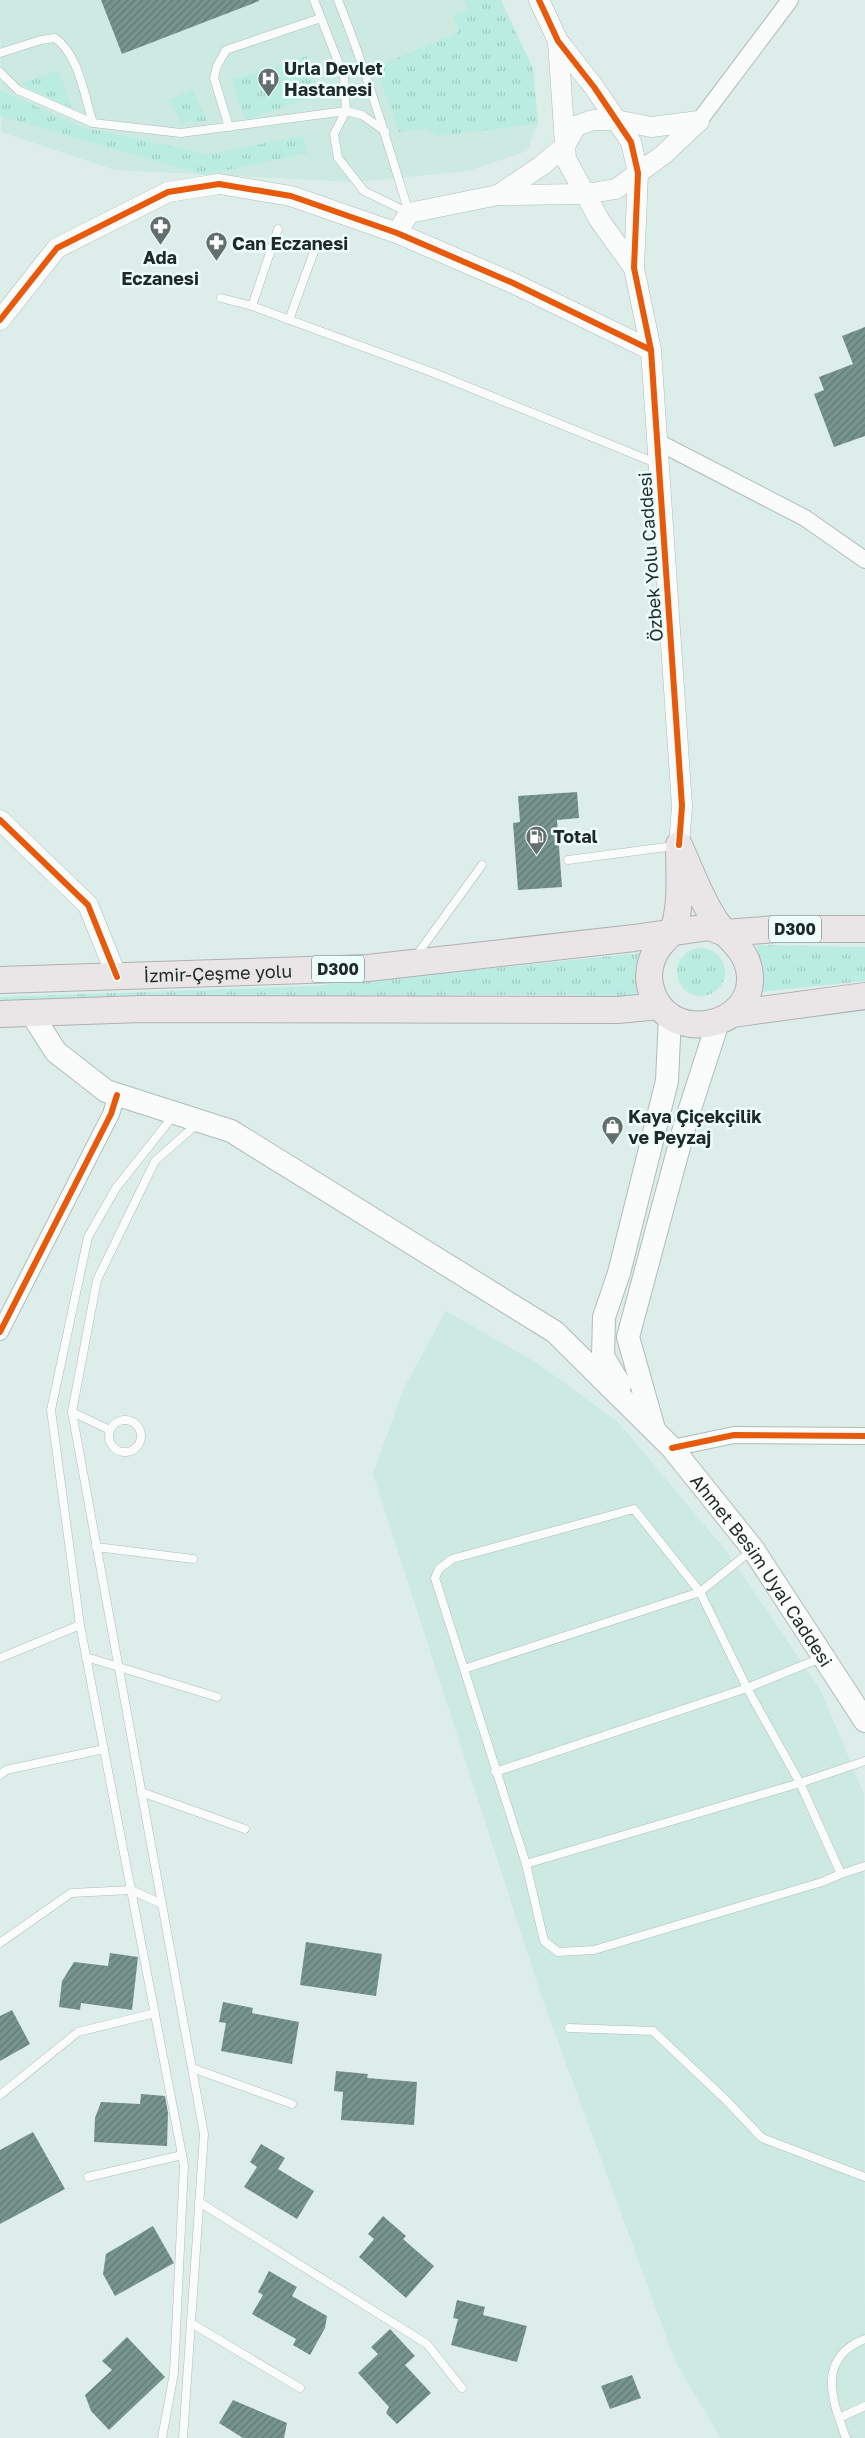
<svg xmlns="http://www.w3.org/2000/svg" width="865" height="2438" font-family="'Golos Text',sans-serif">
<defs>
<pattern id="grass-tufts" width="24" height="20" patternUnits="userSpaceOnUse" patternTransform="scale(1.25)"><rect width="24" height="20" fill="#bbece1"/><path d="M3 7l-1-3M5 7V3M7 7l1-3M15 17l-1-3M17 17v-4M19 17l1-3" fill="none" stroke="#a0cbc1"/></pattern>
<pattern id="building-hatch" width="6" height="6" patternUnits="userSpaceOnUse" patternTransform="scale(1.25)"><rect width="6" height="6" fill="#77948f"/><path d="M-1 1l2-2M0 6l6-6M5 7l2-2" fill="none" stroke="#617975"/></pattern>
</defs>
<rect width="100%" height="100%" fill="#ddeeea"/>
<g fill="#cce9e2">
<path d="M 0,0 L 501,0 L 533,69 L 538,124 L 527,151 L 468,171 L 356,182 L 115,170 L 1,132 Z"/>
<path d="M 446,1311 L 537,1363 L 618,1422 L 727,1552 L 821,1691 L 864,1794 L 865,2438 L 721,2438 L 676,2363 L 542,1998 L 373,1474 L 404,1388 Z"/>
</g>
<g fill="url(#grass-tufts)">
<path d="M 464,0 L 501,0 L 533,69 L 538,124 L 436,136 L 428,128 L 399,132 L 376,67 L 459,32 L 453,16 L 468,10 Z"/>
<path d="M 307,56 L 320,95 L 245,120 L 232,80 Z"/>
<path d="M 58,70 L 72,108 L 20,84 Z"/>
<path d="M 192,89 L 208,121 L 181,123 L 169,100 Z"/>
<path d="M 0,90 L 81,127 L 208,154 L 303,136 L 308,153 L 204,175 L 0,116 Z"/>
<path d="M 757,945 L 865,947 L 865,981 L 760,992 Z"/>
<circle cx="701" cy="972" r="24"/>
<path d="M 641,953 L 644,996 L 500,995 L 0,1001 L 0,997 L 314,986 Z"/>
</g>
<g fill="url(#building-hatch)">
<path d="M 101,0 L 259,0 L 259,1 L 122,54 Z"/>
<path d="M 865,327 L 865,436 L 834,447 L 814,394 L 824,390 L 819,377 L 853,364 L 842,336 Z"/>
<path d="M 577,792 L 579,818 L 557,820 L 562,887 L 518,890 L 513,823 L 520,822 L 518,796 Z"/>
<path d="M 306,1942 L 382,1954 L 376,1996 L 300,1985 Z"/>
<path d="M 110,1953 L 138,1957 L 132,2010 L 81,2003 L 80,2010 L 59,2007 L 62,1981 L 74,1962 L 108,1966 Z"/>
<path d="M 223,2002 L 253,2008 L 252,2013 L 299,2022 L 292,2064 L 221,2051 L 226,2023 L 219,2022 Z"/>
<path d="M 12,2010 L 30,2044 L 0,2061 L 0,2016 Z"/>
<path d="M 336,2071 L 368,2074 L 367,2078 L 417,2082 L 414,2125 L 341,2120 L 343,2092 L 334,2091 Z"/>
<path d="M 141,2094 L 165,2096 L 168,2113 L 167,2146 L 94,2142 L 95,2118 L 101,2102 L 140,2104 Z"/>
<path d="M 33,2132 L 65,2189 L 0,2224 L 0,2150 Z"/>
<path d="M 261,2144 L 285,2158 L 278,2169 L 314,2191 L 297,2219 L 244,2187 L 257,2167 L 250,2162 Z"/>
<path d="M 383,2216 L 406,2236 L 403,2239 L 434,2266 L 406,2298 L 359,2257 L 374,2239 L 368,2234 Z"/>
<path d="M 153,2226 L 174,2263 L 115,2296 L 103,2274 L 106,2254 Z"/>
<path d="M 269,2271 L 297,2287 L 292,2296 L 327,2316 L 325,2328 L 310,2355 L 293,2345 L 296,2339 L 252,2314 L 263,2295 L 258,2292 Z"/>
<path d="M 457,2300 L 485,2307 L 483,2315 L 527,2326 L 517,2362 L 451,2345 L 458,2319 L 453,2318 Z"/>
<path d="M 390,2329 L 415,2356 L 405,2365 L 431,2393 L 397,2424 L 386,2413 L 389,2407 L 358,2373 L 378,2354 L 371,2347 Z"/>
<path d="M 127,2337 L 165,2377 L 109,2430 L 91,2411 L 85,2395 L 112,2370 L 102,2361 Z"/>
<path d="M 632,2375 L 641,2398 L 610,2409 L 601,2386 Z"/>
<path d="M 233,2400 L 287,2423 L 284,2438 L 243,2438 L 219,2423 Z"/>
</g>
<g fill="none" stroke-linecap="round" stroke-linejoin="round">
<defs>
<g id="service">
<path d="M 314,0 L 344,77 L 346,111 L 334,134 L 338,158 L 364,191 L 407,212"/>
<path d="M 338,0 C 366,70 387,141 409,213"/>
<path d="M 0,53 L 41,40 L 55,38 C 79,55 84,95 93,123"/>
<path d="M 0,72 L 18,90 L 93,123 L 181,133 L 346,111 L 362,115 L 385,131"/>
<path d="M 229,127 L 214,78 L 217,66 L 226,50 L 321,18"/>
<path d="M 221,298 L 252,306 L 434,373 L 656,463"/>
<path d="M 252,306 L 278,229"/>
<path d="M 289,320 L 316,246"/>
<path d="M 568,860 L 674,846"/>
<path d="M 416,956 L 482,865"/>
<path d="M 72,1412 L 110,1430"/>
<circle cx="125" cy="1436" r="16"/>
<path d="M 634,1509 L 700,1592 L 747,1688 L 800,1783 L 841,1874 L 822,1882 L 594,1950 L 558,1952 L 544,1941 L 526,1864 L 435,1578 L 439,1569 L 452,1559 Z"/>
<path d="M 96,1547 L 193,1559"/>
<path d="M 86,1657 L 217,1697"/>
<path d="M 0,1658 L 80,1625"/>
<path d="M 464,1669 L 700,1592 L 752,1550"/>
<path d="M 495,1772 L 747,1688 L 821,1658"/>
<path d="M 0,1775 L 6,1770 L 104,1749"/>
<path d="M 141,1792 L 245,1829"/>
<path d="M 526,1864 L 800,1783 L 865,1761"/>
<path d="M 841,1874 L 865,1866"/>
<path d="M 0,1943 L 71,1893 L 131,1890 L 162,1904"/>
<path d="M 569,2028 L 653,2031 L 726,2100 L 762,2138 L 865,2177"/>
<path d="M 192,2068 L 292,2104"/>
<path d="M 0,2095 L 78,2032 L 155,2013"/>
<path d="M 88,2177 L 182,2155"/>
<path d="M 199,2202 L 427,2344 L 462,2388"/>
<path d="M 191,2323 L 300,2388"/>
<path d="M 839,2418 L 865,2406"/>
<path d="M 162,2438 L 174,2373 L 184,2165 L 80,1625 L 51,1410 L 88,1237 L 116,1188 L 173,1116"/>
<path d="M 183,2438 L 204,2134 L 72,1412 L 97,1280 L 155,1161 L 198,1123"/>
<path d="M 846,2438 C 832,2400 816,2358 865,2339"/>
</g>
<g id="minor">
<path d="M 699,121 L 790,0"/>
<path d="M 658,442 L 805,518 L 865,560"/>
<path d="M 0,1332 L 111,1114 L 117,1095"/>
<path d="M 672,1448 L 734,1435 L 865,1436"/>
</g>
<g id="tertiary">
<path d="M 539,0 L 558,41 L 594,87 L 631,142 L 638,173 L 634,268 L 651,350 L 682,806 L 679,845"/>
<path d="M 558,41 L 566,159 L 600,221 L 634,268"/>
<path d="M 498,195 L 541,166 L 565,146 L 576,126 L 593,120 L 616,120 L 651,127 L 699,121"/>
<path d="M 397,233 L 409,213 L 498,195 L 585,194 L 616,189 L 663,155 L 699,121"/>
<path d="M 0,320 L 57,248 L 168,192 L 219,184 L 291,196 L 397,233 L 513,283 L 651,350"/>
<path d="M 0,820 L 88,905 L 117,977"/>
</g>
<g id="secondary">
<path id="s1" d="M 31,1013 L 56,1052 L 106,1091 L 231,1131 L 555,1332 L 672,1448 L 753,1549 L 865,1721"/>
<path d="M 620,1385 L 603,1356 L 604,1317 L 619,1273 L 667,1081 L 670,1016"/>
<path d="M 654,1429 L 628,1337 L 686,1121 L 718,1022"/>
</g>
<g id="trunk">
<path d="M 679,845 C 690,869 699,895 713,917 C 724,937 744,945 749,969 C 761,1029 663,1049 650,985 C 647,970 652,954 662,943 C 666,938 672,934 674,928 C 682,902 679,872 679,845 Z"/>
<path id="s2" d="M 0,980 L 368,968 L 634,938 L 709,927 L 725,933 L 776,929 L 865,929"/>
<path d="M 0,1014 L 141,1009 L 618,1010 L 659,1006"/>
<path d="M 732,1014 L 865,996"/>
</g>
</defs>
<use href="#service" stroke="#afbcb9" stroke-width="9"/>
<use href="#minor" stroke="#afbcb9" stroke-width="18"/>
<use href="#tertiary" stroke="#afbcb9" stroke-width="21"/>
<use href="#secondary" stroke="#afbcb9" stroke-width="24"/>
<use href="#trunk" stroke="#b0afb2" stroke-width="28"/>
<use href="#service" stroke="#fafcfc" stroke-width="8"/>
<use href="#minor" stroke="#fafcfc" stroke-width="16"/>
<use href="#tertiary" stroke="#fafcfc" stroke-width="20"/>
<use href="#secondary" stroke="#fafcfc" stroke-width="22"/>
<use href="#trunk" stroke="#eae6e8" stroke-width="26"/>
<defs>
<g id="cycleway">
<path d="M 539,0 L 558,41 L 594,87 L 631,142 L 638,173 L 634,268 L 651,350 L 682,806 L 679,845"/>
<path d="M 0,320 L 57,248 L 168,192 L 219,184 L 291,196 L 397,233 L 513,283 L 651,350"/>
<path d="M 0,820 L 88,905 L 117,977"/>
<path d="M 0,1332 L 111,1114 L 117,1095"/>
<path d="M 672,1448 L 734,1435 L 865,1436"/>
</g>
</defs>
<use href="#cycleway" stroke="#edfefa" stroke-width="9"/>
<use href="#cycleway" stroke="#e8590c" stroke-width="6"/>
</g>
<defs>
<symbol id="hospital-pin" viewBox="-11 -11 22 30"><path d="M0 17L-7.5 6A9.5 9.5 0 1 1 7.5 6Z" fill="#626f6c" stroke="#edfefa"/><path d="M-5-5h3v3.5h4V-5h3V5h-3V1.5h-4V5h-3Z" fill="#fff"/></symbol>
<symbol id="pharmacy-pin" viewBox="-11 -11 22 30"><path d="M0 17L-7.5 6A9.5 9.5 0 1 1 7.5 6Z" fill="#626f6c" stroke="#edfefa"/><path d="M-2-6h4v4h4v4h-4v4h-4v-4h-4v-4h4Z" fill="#fff"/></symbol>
<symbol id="fuel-pin" viewBox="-11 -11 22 30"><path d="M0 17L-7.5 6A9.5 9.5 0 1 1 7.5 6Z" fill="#626f6c" stroke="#edfefa"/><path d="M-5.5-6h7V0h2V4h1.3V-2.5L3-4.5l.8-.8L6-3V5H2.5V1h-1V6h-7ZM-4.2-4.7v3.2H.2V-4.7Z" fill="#fff"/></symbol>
<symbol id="shop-pin" viewBox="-11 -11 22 30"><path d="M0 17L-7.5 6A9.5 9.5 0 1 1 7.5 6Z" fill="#626f6c" stroke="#edfefa"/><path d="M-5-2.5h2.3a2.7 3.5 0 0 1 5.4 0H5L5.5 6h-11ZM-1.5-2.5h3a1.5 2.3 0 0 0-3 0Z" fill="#fff"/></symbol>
</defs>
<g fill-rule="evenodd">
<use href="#hospital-pin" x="256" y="66" width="25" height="34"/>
<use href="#pharmacy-pin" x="148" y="214" width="25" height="34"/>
<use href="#pharmacy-pin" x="204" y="230" width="25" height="34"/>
<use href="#fuel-pin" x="524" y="824" width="25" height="34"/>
<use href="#shop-pin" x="600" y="1114" width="25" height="34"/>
</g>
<g text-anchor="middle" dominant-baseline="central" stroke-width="5" stroke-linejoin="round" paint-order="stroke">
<g fill="#edfefa" stroke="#5d6a67" stroke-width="1">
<rect x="769" y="915.5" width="52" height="27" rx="4"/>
<rect x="312" y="955.5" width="52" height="27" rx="4"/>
</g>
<g font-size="16" font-weight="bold" fill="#1f2a28">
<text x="795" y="929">D300</text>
<text x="338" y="969">D300</text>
</g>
<g font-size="18" font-weight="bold" fill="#1f2a28" stroke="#edfefa" text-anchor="start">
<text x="284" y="68">Urla Devlet<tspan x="284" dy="21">Hastanesi</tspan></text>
<text x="232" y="243">Can Eczanesi</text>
<text x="160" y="257" text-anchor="middle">Ada<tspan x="160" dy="21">Eczanesi</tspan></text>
<text x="553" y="836">Total</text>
<text x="628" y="1116">Kaya Çiçekçilik<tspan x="628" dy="21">ve Peyzaj</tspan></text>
</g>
<g font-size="18" fill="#1f2a28" stroke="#edfefa">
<text transform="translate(650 557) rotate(-94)">Özbek Yolu Caddesi</text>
<text stroke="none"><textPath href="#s2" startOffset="218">İzmir-Çeşme yolu</textPath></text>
<text stroke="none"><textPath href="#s1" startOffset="939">Ahmet Besim Uyal Caddesi</textPath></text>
</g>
</g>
</svg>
